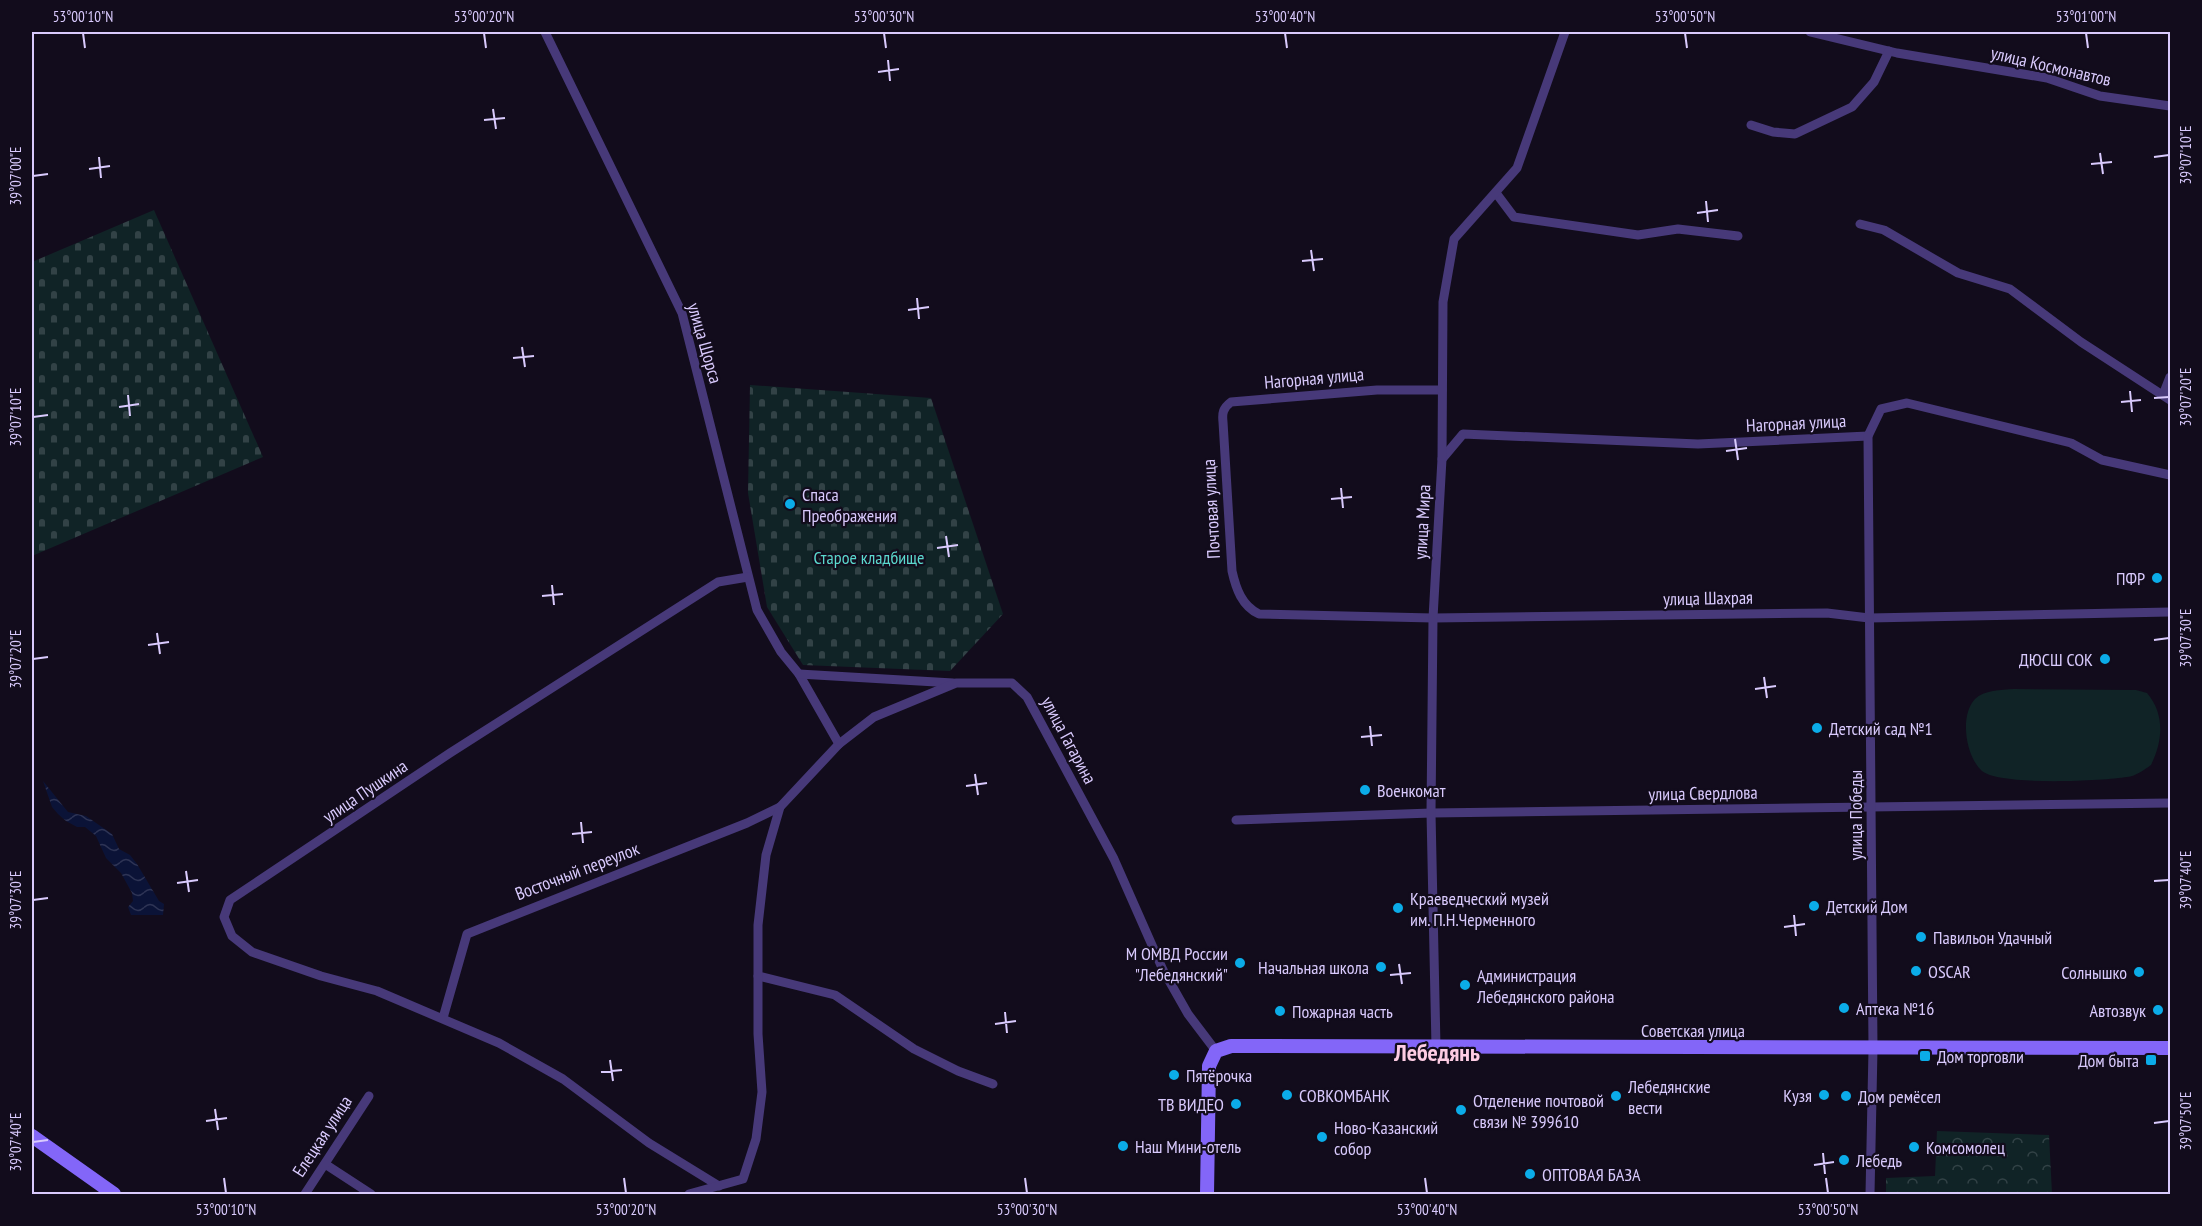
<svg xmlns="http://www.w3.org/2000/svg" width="2202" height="1226" font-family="'PT Sans Narrow',sans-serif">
<defs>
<pattern id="forest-crowns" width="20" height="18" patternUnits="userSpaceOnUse" patternTransform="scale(1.5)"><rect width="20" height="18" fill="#102326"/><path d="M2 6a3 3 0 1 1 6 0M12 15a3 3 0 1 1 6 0" fill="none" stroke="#324246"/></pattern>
<pattern id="cemetery-stones" width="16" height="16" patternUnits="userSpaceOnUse" patternTransform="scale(1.5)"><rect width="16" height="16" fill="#102326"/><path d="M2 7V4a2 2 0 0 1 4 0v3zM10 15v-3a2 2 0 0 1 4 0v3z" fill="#324246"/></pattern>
<pattern id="water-waves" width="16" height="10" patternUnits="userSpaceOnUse" patternTransform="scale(1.5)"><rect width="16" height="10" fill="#0b1337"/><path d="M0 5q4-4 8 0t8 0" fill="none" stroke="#2e3455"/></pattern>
</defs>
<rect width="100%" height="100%" fill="#120c1c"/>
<path fill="#102326" d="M 2014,689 L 2136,690 L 2147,693 C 2165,714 2163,741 2151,765 C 2144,770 2136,776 2127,777 C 2102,781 2000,786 1982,771 C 1966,757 1959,716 1975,699 C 1984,690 2001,690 2014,689 Z"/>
<path fill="url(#forest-crowns)" d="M 1937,1131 L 2049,1135 L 2052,1194 L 1886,1194 L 1886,1178 L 1935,1176 Z"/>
<g fill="url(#cemetery-stones)">
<path d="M 154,210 L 263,457 L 32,556 L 32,262 Z"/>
<path d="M 750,385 L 931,398 L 1003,614 L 950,671 L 803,665 L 767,607 L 748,493 Z"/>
</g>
<path fill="url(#water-waves)" d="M 43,781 L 68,812 L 86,816 L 112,834 L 119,849 L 130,855 L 137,864 L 159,901 L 164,904 L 163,915 L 131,915 L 128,907 L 133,901 L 132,893 L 121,873 L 106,858 L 96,836 L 85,827 L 77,827 L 66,821 L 58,814 L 52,807 Z"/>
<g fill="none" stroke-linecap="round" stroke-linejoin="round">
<g stroke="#473979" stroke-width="9">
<path d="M 545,32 L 682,313 L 757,610 L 781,652 L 799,674 L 839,744"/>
<path d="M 1810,32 L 1897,53 L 2047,78 L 2100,96 L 2170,106"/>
<path d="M 1751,125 L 1773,132 L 1795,134 L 1852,107 L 1874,82 L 1889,51"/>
<path d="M 1496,193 L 1514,217 L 1638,235 L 1678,229 L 1738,236"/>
<path d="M 1860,224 L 1884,230 L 1958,273 L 2010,289 L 2081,342 L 2170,400"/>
<path d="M 1442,390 L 1377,390 L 1231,402 C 1223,408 1222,413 1223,422 L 1232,571 C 1236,589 1242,606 1259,614 L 1433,618 L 1827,613 L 1869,618 L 2170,612"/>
<path d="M 2163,395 L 2170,377"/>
<path d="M 1442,459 L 1463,434 L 1698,444 L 1868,436"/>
<path d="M 799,674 L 953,683"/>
<path d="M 1236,820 L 1431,813 L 2170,803"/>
<path d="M 758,976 L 835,995 L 914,1049 L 958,1071 L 993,1084"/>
<path d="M 443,1018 L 467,934 L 747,823 L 780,807"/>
<path d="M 1436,1047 L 1431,813 L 1433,618 L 1442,459 L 1443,302 L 1454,239 L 1517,168 L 1565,32"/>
<path d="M 325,1164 L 371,1194"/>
<path d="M 719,1186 L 649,1143 L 563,1079 L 499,1043 L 377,991 L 321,976 L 252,952 L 232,936 L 224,917 L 230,900 L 450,753 L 718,582 L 748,577"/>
<path d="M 305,1194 L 369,1096"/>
<path d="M 689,1194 L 743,1179 L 756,1139 L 762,1092 L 758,1034 L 758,925 L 766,855 L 780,807 L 839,744 L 874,717 L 956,683 L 1012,683 L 1027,697 L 1114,859 L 1163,970 L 1188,1014 L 1216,1051"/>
<path d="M 1870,1194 L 1873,1049 L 1868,436 L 1881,409 L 1907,403 L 2071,443 L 2102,460 L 2170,475"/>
</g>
<g stroke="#8366f8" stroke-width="14">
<path d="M 32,1136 L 114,1194"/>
<path d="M 1207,1194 L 1209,1066 L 1216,1051 L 1231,1046 L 2170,1048"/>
</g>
</g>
<path fill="none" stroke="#d9cafd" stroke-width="2" d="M 83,33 L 85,48M 484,33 L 486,48M 884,33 L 886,48M 1285,33 L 1287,48M 1685,33 L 1687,48M 2086,33 L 2088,48M 888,60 L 890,81M 878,72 L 899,69M 493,109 L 496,129M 484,120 L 505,118M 2100,153 L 2103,174M 99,157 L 101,178M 2154,157 L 2169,155M 2091,164 L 2112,162M 89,169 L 110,166M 33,176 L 48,174M 1706,201 L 1708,222M 1697,213 L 1718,210M 1311,250 L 1314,271M 1302,261 L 1323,259M 917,298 L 919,319M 908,310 L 929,307M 522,347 L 525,367M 513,358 L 534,356M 2130,391 L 2132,412M 128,395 L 130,416M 2154,398 L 2169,397M 2121,402 L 2141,400M 119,407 L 139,404M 33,417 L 48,415M 1735,439 L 1738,460M 1726,451 L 1747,448M 1341,488 L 1343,508M 1331,499 L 1352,497M 946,536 L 949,557M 937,548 L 958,545M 552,585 L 554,605M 542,596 L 563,594M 157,633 L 160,654M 2154,640 L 2169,638M 148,645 L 169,642M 33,659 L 48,657M 1764,677 L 1767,698M 1755,689 L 1776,686M 1370,726 L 1372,746M 1361,737 L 1382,735M 975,774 L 978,795M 966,786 L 987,783M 581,822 L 583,843M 572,834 L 592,832M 186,871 L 189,892M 2154,881 L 2169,880M 177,883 L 198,880M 33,900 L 48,898M 1794,915 L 1796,936M 1784,927 L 1805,924M 1399,964 L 1402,984M 1390,975 L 1411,973M 1005,1012 L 1007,1033M 995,1024 L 1016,1021M 610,1060 L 613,1081M 601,1072 L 622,1070M 215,1109 L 218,1130M 206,1121 L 227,1118M 2154,1123 L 2169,1121M 33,1142 L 48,1140M 1823,1153 L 1825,1174M 1814,1165 L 1834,1162M 224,1178 L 226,1193M 624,1178 L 626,1193M 1025,1178 L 1027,1193M 1425,1178 L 1427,1193M 1826,1178 L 1828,1193"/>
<g fill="#0bace8" stroke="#120c1c" stroke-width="2">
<circle cx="790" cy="504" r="6"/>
<circle cx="2157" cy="578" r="6"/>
<circle cx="2105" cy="659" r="6"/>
<circle cx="1817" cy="728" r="6"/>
<circle cx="1365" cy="790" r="6"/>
<circle cx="1814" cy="906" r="6"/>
<circle cx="1398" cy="908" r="6"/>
<circle cx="1921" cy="937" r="6"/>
<circle cx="1240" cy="963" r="6"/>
<circle cx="1381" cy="967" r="6"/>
<circle cx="1916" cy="971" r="6"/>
<circle cx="2139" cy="972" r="6"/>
<circle cx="1465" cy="985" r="6"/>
<circle cx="1844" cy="1008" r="6"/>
<circle cx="2158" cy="1010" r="6"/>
<circle cx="1280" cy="1011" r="6"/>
<rect x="1919" y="1050" width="12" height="12" rx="3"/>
<rect x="2145" y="1054" width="12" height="12" rx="3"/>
<circle cx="1174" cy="1075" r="6"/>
<circle cx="1287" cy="1095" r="6"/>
<circle cx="1824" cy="1095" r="6"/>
<circle cx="1616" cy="1096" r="6"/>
<circle cx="1846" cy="1096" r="6"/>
<circle cx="1236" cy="1104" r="6"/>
<circle cx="1461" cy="1110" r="6"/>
<circle cx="1322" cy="1137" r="6"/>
<circle cx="1123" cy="1146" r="6"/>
<circle cx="1914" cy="1147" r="6"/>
<circle cx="1844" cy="1160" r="6"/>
<circle cx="1530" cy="1174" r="6"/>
</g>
<g text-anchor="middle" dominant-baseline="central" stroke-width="4.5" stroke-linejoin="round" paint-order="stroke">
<g font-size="18" fill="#d9cafd" stroke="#120c1c">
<text transform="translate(2051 66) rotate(13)">улица Космонавтов</text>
<text transform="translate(705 343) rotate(74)">улица Щорса</text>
<text transform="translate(1314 378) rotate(-5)">Нагорная улица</text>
<text transform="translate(1796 423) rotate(-3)">Нагорная улица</text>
<text transform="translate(1211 509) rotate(-93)">Почтовая улица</text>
<text transform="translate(1422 522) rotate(-87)">улица Мира</text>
<text transform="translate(1708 598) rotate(-1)">улица Шахрая</text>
<text transform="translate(1069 740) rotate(62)">улица Гагарина</text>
<text transform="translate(365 791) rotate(-34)">улица Пушкина</text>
<text transform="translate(1703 793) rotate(-1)">улица Свердлова</text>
<text transform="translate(1855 815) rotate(-90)">улица Победы</text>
<text transform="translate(577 871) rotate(-21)">Восточный переулок</text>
<text x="1693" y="1030">Советская улица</text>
<text transform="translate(322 1136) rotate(-57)">Елецкая улица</text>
</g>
<g font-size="18" fill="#d9cafd" stroke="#120c1c" text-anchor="start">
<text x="802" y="494">Спаса<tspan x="802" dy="21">Преображения</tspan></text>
<text x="2145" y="578" text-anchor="end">ПФР</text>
<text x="2093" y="659" text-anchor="end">ДЮСШ СОК</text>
<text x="1829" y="728">Детский сад №1</text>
<text x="1377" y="790">Военкомат</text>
<text x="1410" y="898">Краеведческий музей<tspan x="1410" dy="21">им. П.Н.Черменного</tspan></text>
<text x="1826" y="906">Детский Дом</text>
<text x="1933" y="937">Павильон Удачный</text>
<text x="1228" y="953" text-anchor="end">М ОМВД России<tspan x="1228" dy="21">"Лебедянский"</tspan></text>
<text x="1369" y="967" text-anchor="end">Начальная школа</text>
<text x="1928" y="971">OSCAR</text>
<text x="2127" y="972" text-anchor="end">Солнышко</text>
<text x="1477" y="975">Администрация<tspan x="1477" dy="21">Лебедянского района</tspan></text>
<text x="1856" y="1008">Аптека №16</text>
<text x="2146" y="1010" text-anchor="end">Автозвук</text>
<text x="1292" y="1011">Пожарная часть</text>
<text x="1937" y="1056">Дом торговли</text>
<text x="2139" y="1060" text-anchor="end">Дом быта</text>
<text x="1186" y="1075">Пятёрочка</text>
<text x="1628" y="1086">Лебедянские<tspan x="1628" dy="21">вести</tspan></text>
<text x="1299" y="1095">СОВКОМБАНК</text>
<text x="1812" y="1095" text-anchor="end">Кузя</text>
<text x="1858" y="1096">Дом ремёсел</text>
<text x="1473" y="1100">Отделение почтовой<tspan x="1473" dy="21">связи № 399610</tspan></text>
<text x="1224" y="1104" text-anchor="end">ТВ ВИДЕО</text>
<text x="1334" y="1127">Ново-Казанский<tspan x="1334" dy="21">собор</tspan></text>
<text x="1135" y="1146">Наш Мини-отель</text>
<text x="1926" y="1147">Комсомолец</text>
<text x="1856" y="1160">Лебедь</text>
<text x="1542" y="1174">ОПТОВАЯ БАЗА</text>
</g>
<g font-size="18" fill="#5bd8ce" stroke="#120c1c">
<text x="869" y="557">Старое кладбище</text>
</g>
<g font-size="24" font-weight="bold" fill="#fdcce3" stroke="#120c1c">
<text x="1437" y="1052">Лебедянь</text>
</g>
</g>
<rect width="2202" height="1226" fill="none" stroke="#120c1c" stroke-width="66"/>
<rect x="33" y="33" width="2136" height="1160" fill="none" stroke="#d9cafd" stroke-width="2"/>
<g font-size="15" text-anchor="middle" fill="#d9cafd">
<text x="83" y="22">53°00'10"N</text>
<text x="484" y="22">53°00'20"N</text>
<text x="884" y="22">53°00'30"N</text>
<text x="1285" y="22">53°00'40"N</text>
<text x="1685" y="22">53°00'50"N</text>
<text x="2086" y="22">53°01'00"N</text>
<text transform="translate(2186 155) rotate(-90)" y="5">39°07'10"E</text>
<text transform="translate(16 176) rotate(-90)" y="5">39°07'00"E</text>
<text transform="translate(2186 397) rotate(-90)" y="5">39°07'20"E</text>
<text transform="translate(16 417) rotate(-90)" y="5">39°07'10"E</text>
<text transform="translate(2186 638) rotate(-90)" y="5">39°07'30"E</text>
<text transform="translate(16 659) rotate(-90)" y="5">39°07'20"E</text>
<text transform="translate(2186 880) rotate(-90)" y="5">39°07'40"E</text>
<text transform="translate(16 900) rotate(-90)" y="5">39°07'30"E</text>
<text transform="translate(2186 1121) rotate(-90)" y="5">39°07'50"E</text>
<text transform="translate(16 1142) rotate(-90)" y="5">39°07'40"E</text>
<text x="226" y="1215">53°00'10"N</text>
<text x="626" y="1215">53°00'20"N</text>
<text x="1027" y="1215">53°00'30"N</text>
<text x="1427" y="1215">53°00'40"N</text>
<text x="1828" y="1215">53°00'50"N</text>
</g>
</svg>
